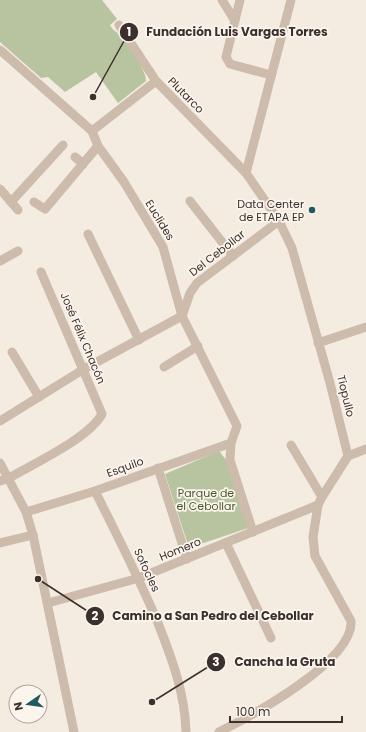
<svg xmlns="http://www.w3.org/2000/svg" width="366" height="732" font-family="Poppins,sans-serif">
<rect width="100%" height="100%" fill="#f4ebe1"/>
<g fill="#b8c4a0">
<path d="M 0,0 L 102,0 L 117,19 L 110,25 C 113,31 117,32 121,36 C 128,43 147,72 146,81 L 118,103 L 96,72 L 65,92 L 48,77 L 41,78 L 0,42 Z"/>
<path d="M 219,451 L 227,461 L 248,528 L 189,548 L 165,474 Z"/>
</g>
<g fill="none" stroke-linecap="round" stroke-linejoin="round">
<g stroke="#cdbbac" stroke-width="9">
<path d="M 222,0 L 235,21"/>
<path d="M 240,0 L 226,57 L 230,64 L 271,75"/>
<path d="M 291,0 L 246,173 L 279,221 L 292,248 L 330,383 L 348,456"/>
<path d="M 119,25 L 156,81 L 246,173"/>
<path d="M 0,50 L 92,131 L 98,146 L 124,182 L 163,247 L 182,316 L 237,426 L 231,443 L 230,460 L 253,532"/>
<path d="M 92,131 L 156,81"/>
<path d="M 75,157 L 83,164"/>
<path d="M 0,189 L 18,210"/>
<path d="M 190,201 L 233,256"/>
<path d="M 11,202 L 63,145"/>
<path d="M 34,202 L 45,209 L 98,146"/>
<path d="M 88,234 L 139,340"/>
<path d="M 0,261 L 18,251"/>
<path d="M 318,343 L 366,327"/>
<path d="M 12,352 L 39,397"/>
<path d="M 164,367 L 198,346"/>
<path d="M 0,421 L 84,369 L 182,316 L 190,293 L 197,283 L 279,221"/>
<path d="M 291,445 L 322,497"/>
<path d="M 0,463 L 26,512 L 33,535 L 74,732"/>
<path d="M 158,468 L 187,559"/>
<path d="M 0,481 L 9,478 C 35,463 89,438 102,414 L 41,272"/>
<path d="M 95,491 C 117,535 139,578 158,623 C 172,659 185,693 186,732"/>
<path d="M 26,512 L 95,491 L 231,443"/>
<path d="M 0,543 L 33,535"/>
<path d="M 226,543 L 271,638"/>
<path d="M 48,603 L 139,578 L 318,505"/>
<path d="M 219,732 C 251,716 354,661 351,621 L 315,556 L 313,537 L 318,505 L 322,497 L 348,456 L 366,449"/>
</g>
</g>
<circle fill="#1f5a5e" stroke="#fbf5ee" stroke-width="1.5" cx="312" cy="210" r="4"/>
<g text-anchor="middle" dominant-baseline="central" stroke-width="3.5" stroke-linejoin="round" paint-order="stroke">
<g font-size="11" fill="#3b302b" stroke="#fbf5ee">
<text transform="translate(186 95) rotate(45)">Plutarco</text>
<text transform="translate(160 220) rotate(59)">Euclides</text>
<text transform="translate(217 253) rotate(-38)">Del Cebollar</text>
<text transform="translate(83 338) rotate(67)">José Félix Chacón</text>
<text transform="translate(346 396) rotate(76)">Tiopullo</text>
<text transform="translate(125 467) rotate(-20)">Esquilo</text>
<text transform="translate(180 549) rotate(-22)">Homero</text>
<text transform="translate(147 570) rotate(65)">Sofocles</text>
</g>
<g font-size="11" fill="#3b302b" stroke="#fbf5ee" text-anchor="end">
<text x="304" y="204">Data Center<tspan x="304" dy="13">de ETAPA EP</tspan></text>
</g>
<g font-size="11" fill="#4a5a2e" stroke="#fbf5ee">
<text x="206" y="493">Parque de<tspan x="206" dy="13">el Cebollar</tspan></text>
</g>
</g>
<path fill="none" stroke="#3b302b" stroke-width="1.5" d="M93 97L129 32M38 579L95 616M152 702L216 662"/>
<g fill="#3b302b" stroke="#fbf5ee" stroke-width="1.5">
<circle cx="93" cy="97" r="4"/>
<circle cx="38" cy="579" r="4"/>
<circle cx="152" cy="702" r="4"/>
<circle cx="129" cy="32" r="10"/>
<circle cx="95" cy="616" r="10"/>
<circle cx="216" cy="662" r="10"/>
</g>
<g font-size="12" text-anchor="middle" font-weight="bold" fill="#fff">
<text x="129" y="36">1</text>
<text x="95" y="620">2</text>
<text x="216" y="666">3</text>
</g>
<g font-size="12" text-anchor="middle" font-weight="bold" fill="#3b302b" stroke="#fbf5ee" stroke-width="3.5" stroke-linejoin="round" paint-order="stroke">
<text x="237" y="36">Fundación Luis Vargas Torres</text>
<text x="213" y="620">Camino a San Pedro del Cebollar</text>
<text x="285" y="666">Cancha la Gruta</text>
</g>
<g transform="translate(28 704) rotate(257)"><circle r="19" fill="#fbf5ee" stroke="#aea6a0"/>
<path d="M0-3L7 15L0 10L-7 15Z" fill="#1f5a5e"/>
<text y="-6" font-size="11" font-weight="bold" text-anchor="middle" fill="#3b302b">N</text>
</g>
<path d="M230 716v6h112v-6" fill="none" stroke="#3b302b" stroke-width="2"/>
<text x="236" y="716" font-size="12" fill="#3b302b" stroke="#fbf5ee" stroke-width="3" paint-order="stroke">100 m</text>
</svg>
